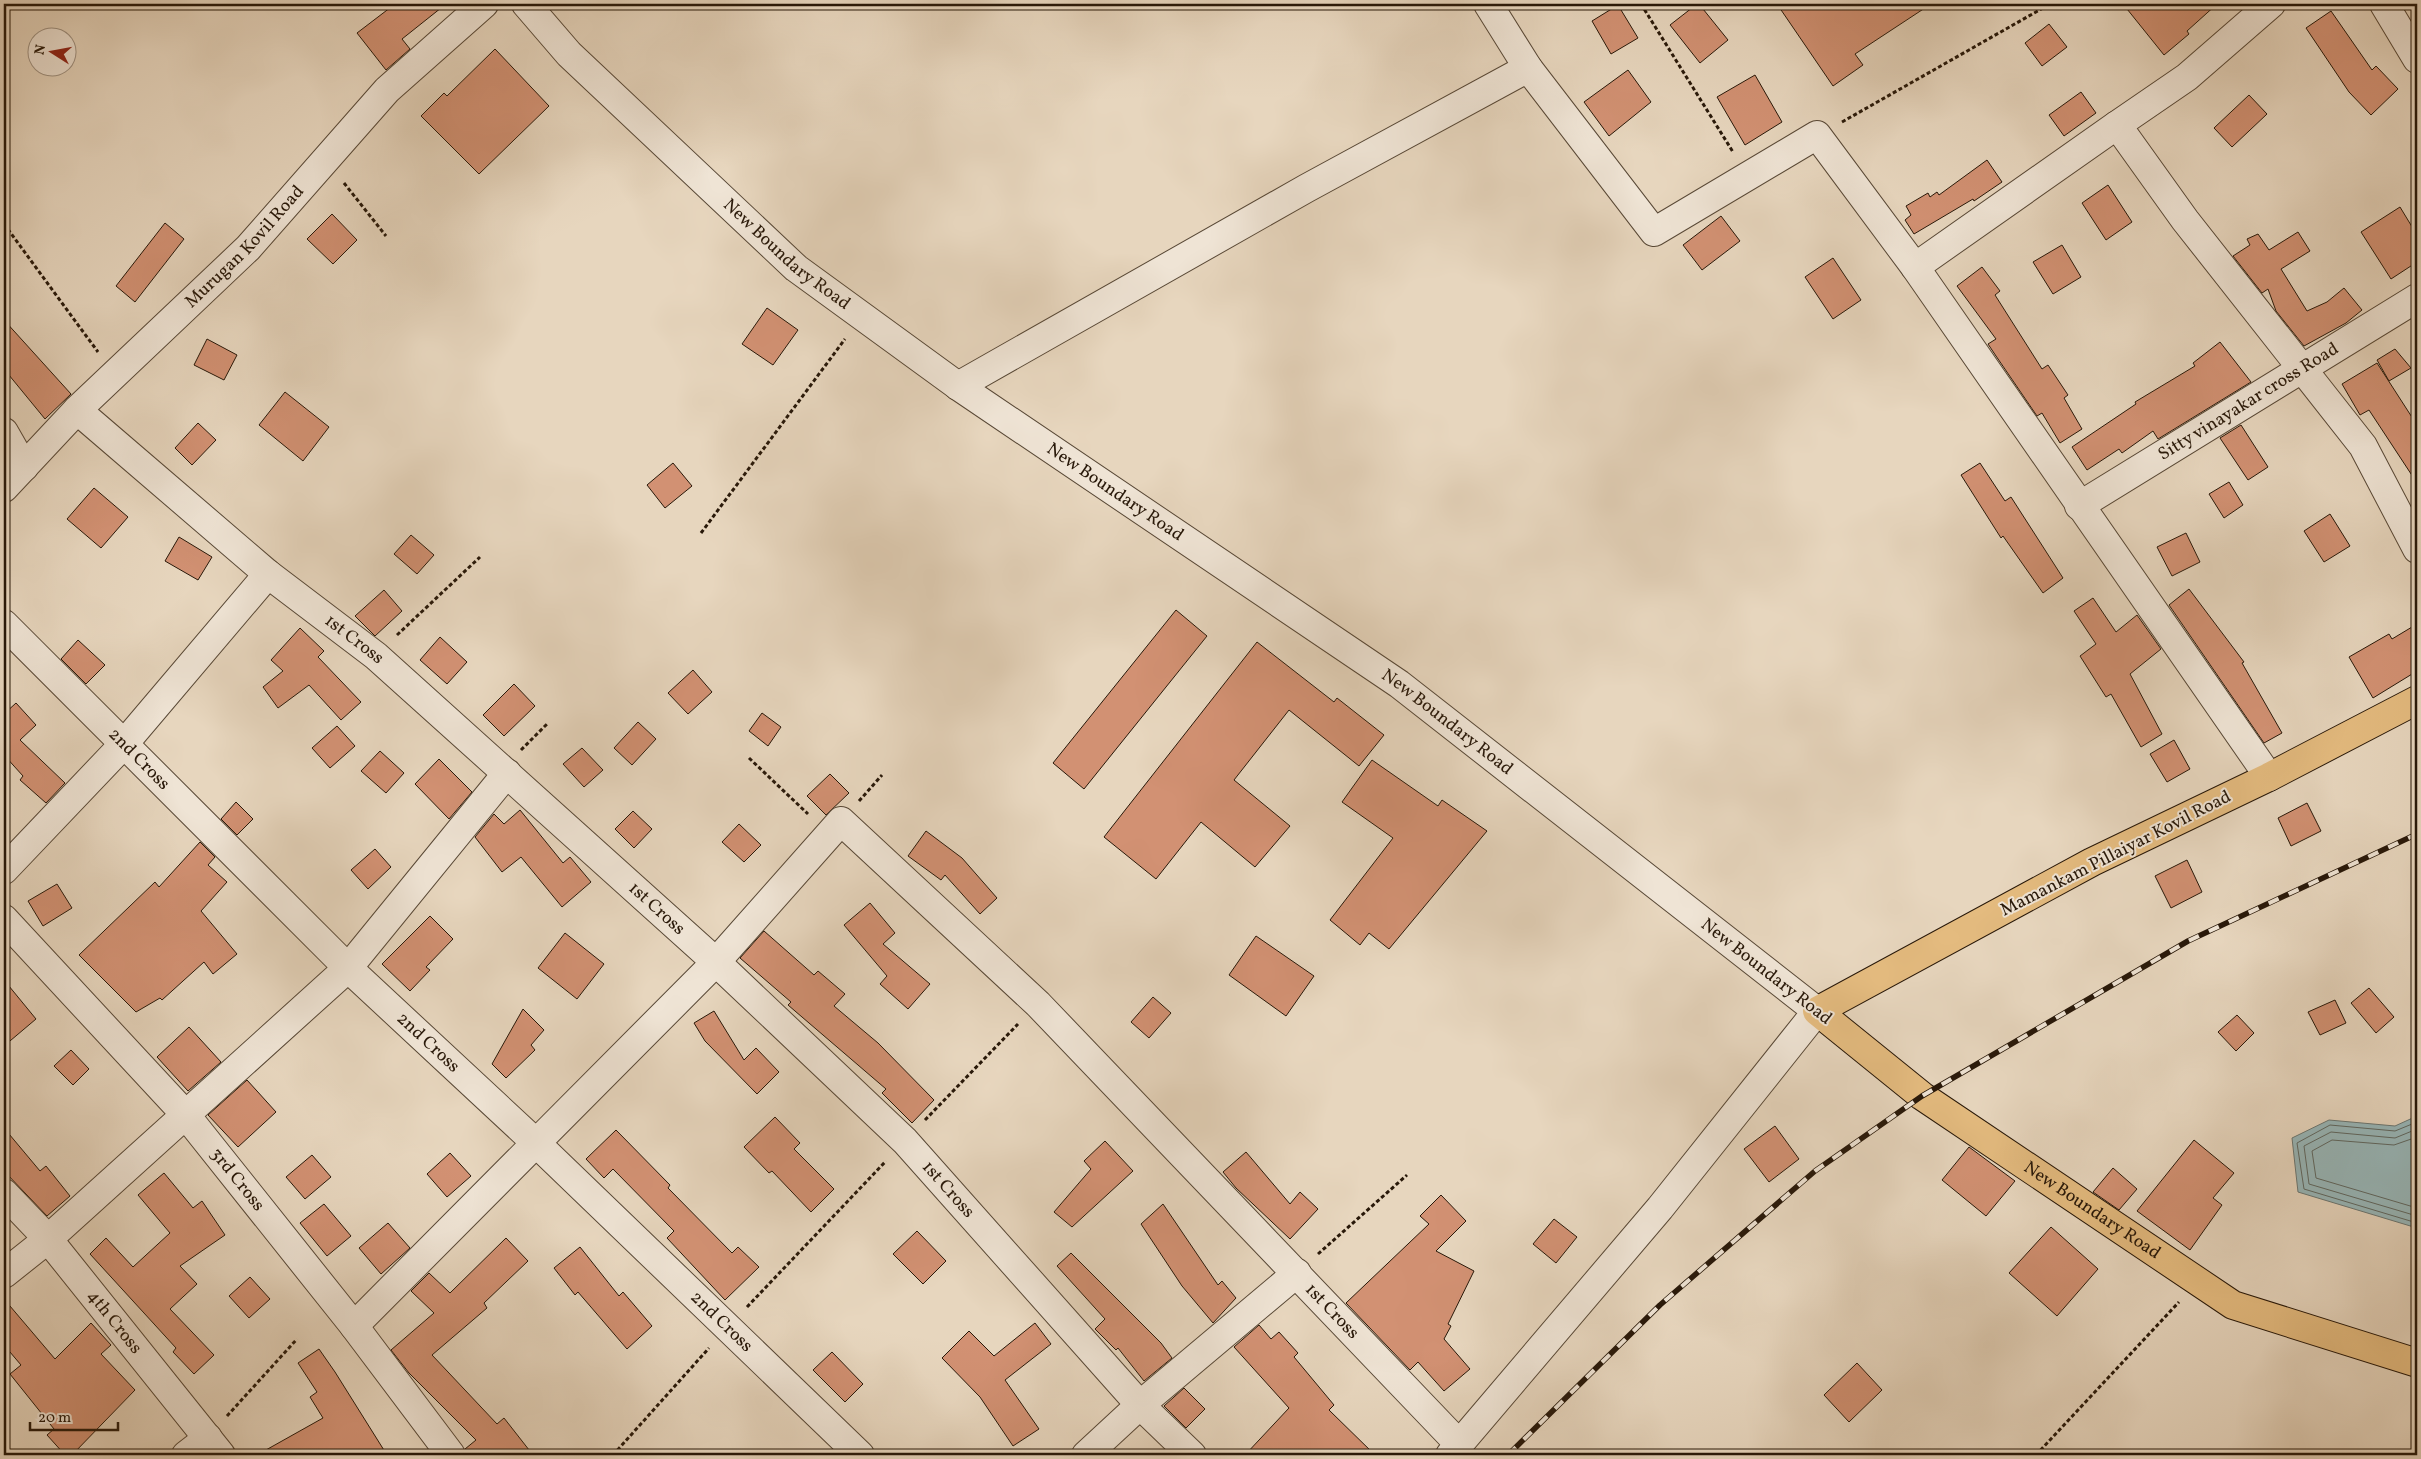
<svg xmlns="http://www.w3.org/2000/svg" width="2421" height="1459" font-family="Vollkorn,serif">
<rect width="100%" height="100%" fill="#e7d6be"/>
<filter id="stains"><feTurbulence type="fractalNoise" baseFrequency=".004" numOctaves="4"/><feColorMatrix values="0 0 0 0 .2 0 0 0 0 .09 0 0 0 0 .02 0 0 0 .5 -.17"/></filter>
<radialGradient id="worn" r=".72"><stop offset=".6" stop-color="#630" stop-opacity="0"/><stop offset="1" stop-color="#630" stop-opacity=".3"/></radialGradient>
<path fill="#98b7b9" stroke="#6b7773" d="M 2417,1116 L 2417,1228 L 2298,1192 L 2292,1138 L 2329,1120 L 2395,1126 Z"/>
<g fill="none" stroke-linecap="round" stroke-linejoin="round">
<g stroke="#606861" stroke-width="1">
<path d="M 2417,1122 L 2395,1131 L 2330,1125 L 2297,1143 L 2304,1189 L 2417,1223"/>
<path d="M 2417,1129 L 2395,1138 L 2331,1132 L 2304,1146 L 2309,1184 L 2417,1216"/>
<path d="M 2417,1137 L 2394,1145 L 2332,1140 L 2312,1151 L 2316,1178 L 2417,1208"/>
</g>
</g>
<g fill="#d29173" stroke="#281809">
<path d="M 395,4 L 446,4 L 402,39 L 410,49 L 386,70 L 357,33 Z"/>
<path d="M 1697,4 L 1699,4 L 1728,40 L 1700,63 L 1670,25 Z"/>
<path d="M 1777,4 L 1931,4 L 1855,54 L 1863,65 L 1833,86 Z"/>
<path d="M 2123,4 L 2217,4 L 2187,31 L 2189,34 L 2164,55 Z"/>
<path d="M 1618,5 L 1638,38 L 1611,54 L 1592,21 Z"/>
<path d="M 2331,11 L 2372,70 L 2376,66 L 2398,89 L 2371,115 L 2349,92 L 2306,28 Z"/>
<path d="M 2049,24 L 2067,47 L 2042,66 L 2025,43 Z"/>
<path d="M 495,49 L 549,106 L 479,174 L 421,116 L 444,93 L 447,96 Z"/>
<path d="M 1628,70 L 1651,102 L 1609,136 L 1584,102 Z"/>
<path d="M 1755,75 L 1782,122 L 1745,145 L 1717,97 Z"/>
<path d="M 2081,92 L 2096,113 L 2064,136 L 2049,115 Z"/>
<path d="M 2249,95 L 2267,114 L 2232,147 L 2214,128 Z"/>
<path d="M 1987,160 L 2002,182 L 1974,201 L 1973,199 L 1914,234 L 1905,220 L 1911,215 L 1906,206 L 1928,193 L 1930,197 L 1937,192 L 1939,195 Z"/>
<path d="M 2108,185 L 2132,222 L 2106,240 L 2082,203 Z"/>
<path d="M 2400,207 L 2417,235 L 2417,262 L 2391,279 L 2361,232 Z"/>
<path d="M 332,214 L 357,240 L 333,264 L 307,239 Z"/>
<path d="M 1721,216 L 1740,241 L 1702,270 L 1683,245 Z"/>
<path d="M 165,223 L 184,239 L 135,302 L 116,286 Z"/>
<path d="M 2298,232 L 2310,251 L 2281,269 L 2307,311 L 2327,302 L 2344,288 L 2362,310 L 2346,323 L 2304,346 L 2276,311 L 2268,289 L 2262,293 L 2233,256 L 2250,245 L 2247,239 L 2258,234 L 2269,250 Z"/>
<path d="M 2062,245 L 2081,277 L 2053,294 L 2033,262 Z"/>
<path d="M 1833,258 L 1861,300 L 1833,319 L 1805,277 Z"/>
<path d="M 1982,267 L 2000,291 L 1995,295 L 2042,369 L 2048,365 L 2068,395 L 2064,398 L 2082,429 L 2060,443 L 2042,413 L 2037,416 L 1996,356 L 1988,344 L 1996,339 L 1957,286 Z"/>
<path d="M 767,308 L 798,330 L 773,365 L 742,344 Z"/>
<path d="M 4,320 L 71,394 L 45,419 L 4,369 Z"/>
<path d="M 207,339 L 237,355 L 224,380 L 194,365 Z"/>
<path d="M 2220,342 L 2251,382 L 2158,439 L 2153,431 L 2122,453 L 2119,449 L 2087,470 L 2072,447 L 2136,404 L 2135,402 L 2195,366 L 2193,363 Z"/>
<path d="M 2395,349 L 2411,368 L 2389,381 L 2377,360 Z"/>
<path d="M 2377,363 L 2417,425 L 2417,483 L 2369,410 L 2360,415 L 2342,384 Z"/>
<path d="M 285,392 L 329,427 L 303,461 L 259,425 Z"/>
<path d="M 198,423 L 216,440 L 192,465 L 175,448 Z"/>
<path d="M 2241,425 L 2268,467 L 2248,480 L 2220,438 Z"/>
<path d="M 673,463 L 692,486 L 665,508 L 647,485 Z"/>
<path d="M 1980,463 L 2005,501 L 2011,497 L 2063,578 L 2043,593 L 2003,536 L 2001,538 L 1961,475 Z"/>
<path d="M 2229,482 L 2243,505 L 2224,518 L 2209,494 Z"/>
<path d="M 94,488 L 128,517 L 101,548 L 67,519 Z"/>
<path d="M 2330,514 L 2350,546 L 2324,562 L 2304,531 Z"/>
<path d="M 2186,533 L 2200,562 L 2172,576 L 2157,547 Z"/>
<path d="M 411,535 L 434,555 L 417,574 L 394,554 Z"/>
<path d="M 179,537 L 212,557 L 198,580 L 165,561 Z"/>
<path d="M 2189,589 L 2244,662 L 2242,663 L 2282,733 L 2264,743 L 2169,605 Z"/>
<path d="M 384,590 L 402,611 L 375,636 L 355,616 Z"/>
<path d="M 2093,598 L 2116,632 L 2137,615 L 2161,649 L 2130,674 L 2162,734 L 2141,747 L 2111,694 L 2106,697 L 2080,656 L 2096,644 L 2074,611 Z"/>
<path d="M 1176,610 L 1207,636 L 1084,789 L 1053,763 Z"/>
<path d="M 2417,624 L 2417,671 L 2373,698 L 2349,657 L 2389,634 L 2392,639 Z"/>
<path d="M 300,628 L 324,651 L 318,657 L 361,702 L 341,720 L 309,685 L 278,708 L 263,687 L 283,671 L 271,660 Z"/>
<path d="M 440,637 L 467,662 L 447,684 L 420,660 Z"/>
<path d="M 78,640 L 105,665 L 86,684 L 61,659 Z"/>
<path d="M 1257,642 L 1334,702 L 1337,698 L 1384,735 L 1359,766 L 1289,710 L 1234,780 L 1290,826 L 1255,867 L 1201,822 L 1156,879 L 1104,837 Z"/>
<path d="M 693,670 L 712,692 L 688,714 L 668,693 Z"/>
<path d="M 514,684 L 535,706 L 504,736 L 483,715 Z"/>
<path d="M 16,703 L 36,725 L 20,740 L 65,783 L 46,803 L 20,780 L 23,776 L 4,755 L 4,714 Z"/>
<path d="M 762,713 L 781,727 L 768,746 L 749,731 Z"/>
<path d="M 638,722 L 656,739 L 632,765 L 614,748 Z"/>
<path d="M 337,726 L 355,746 L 330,768 L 312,748 Z"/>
<path d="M 2174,740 L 2190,769 L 2167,782 L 2150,754 Z"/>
<path d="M 582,748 L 603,770 L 584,787 L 563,764 Z"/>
<path d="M 380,751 L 404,773 L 386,793 L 361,771 Z"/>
<path d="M 439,759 L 472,792 L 449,819 L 415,784 Z"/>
<path d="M 1372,760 L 1438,806 L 1442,800 L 1487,831 L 1389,949 L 1369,933 L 1360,945 L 1330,920 L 1393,838 L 1342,802 Z"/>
<path d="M 830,774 L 849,793 L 826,815 L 807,796 Z"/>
<path d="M 236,802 L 253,819 L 237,835 L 221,819 Z"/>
<path d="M 2307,803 L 2321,831 L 2291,846 L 2278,818 Z"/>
<path d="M 520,810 L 563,863 L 570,857 L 591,882 L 562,907 L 521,857 L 502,872 L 475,837 L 494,814 L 504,824 Z"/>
<path d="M 633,811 L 652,829 L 634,848 L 615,829 Z"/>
<path d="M 739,824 L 761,845 L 744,862 L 722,842 Z"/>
<path d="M 926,831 L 962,858 L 997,898 L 980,914 L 945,875 L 941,880 L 908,856 Z"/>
<path d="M 200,842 L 215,857 L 208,865 L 227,882 L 201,911 L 237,954 L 213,974 L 204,962 L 162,1000 L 160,998 L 136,1012 L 79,955 L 155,882 L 159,887 Z"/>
<path d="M 375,849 L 391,867 L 368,889 L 351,870 Z"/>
<path d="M 2187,860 L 2202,892 L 2171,908 L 2155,876 Z"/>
<path d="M 57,884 L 72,908 L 43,926 L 28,901 Z"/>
<path d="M 870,903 L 895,933 L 883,944 L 930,984 L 908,1009 L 880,984 L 887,976 L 844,925 Z"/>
<path d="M 430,916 L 453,939 L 426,967 L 430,970 L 410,991 L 382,964 Z"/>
<path d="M 764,931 L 814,975 L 818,971 L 845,994 L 834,1006 L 878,1043 L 934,1100 L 912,1123 L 882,1093 L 886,1089 L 788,1005 L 791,1002 L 740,958 Z"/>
<path d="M 565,933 L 604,964 L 577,999 L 538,968 Z"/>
<path d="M 1256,936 L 1314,976 L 1286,1016 L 1229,975 Z"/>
<path d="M 4,980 L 36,1019 L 4,1046 Z"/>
<path d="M 2369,988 L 2394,1017 L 2376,1033 L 2351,1003 Z"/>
<path d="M 1153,997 L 1171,1013 L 1149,1038 L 1131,1022 Z"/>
<path d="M 2335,1000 L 2346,1023 L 2320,1035 L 2308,1012 Z"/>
<path d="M 523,1009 L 544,1030 L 531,1045 L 535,1050 L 506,1078 L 492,1064 Z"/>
<path d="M 714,1011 L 744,1060 L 756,1048 L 779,1072 L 757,1094 L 705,1041 L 694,1023 Z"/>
<path d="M 2237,1015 L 2254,1033 L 2236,1051 L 2218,1032 Z"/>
<path d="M 189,1027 L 221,1062 L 188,1091 L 157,1057 Z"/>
<path d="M 71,1050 L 89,1069 L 73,1085 L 54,1066 Z"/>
<path d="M 247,1080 L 276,1112 L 238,1147 L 208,1115 Z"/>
<path d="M 775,1117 L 800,1143 L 794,1149 L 834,1189 L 811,1212 L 772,1171 L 769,1173 L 744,1147 Z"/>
<path d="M 1775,1126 L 1799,1159 L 1769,1182 L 1744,1149 Z"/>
<path d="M 4,1128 L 40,1171 L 46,1166 L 70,1196 L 47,1216 L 4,1171 Z"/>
<path d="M 616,1130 L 670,1185 L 668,1188 L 732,1253 L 738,1247 L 759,1267 L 725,1300 L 667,1238 L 674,1231 L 613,1169 L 604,1178 L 586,1159 Z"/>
<path d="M 2194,1140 L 2234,1173 L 2213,1198 L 2222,1205 L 2190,1250 L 2137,1211 Z"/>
<path d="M 1105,1141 L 1133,1171 L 1072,1227 L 1054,1212 L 1091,1169 L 1084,1161 Z"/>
<path d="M 1969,1147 L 2015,1181 L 1986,1216 L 1942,1180 Z"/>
<path d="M 1246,1152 L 1290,1204 L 1300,1192 L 1318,1209 L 1290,1239 L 1236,1188 L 1223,1172 Z"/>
<path d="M 450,1153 L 471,1176 L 447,1197 L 427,1174 Z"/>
<path d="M 312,1155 L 331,1177 L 305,1199 L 286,1177 Z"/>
<path d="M 2113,1168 L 2137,1189 L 2119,1210 L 2093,1192 Z"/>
<path d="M 164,1173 L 193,1208 L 202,1201 L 225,1235 L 180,1266 L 197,1284 L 170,1309 L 214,1355 L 194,1374 L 173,1352 L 176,1348 L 90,1254 L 106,1238 L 133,1267 L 170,1233 L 138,1195 Z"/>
<path d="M 1441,1195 L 1466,1221 L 1436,1251 L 1474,1271 L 1448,1324 L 1451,1326 L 1444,1339 L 1470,1369 L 1444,1391 L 1418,1362 L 1410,1370 L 1346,1303 L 1429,1224 L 1420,1216 Z"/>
<path d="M 324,1204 L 351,1236 L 327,1256 L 300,1223 Z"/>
<path d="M 1163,1204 L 1218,1285 L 1222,1281 L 1236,1298 L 1213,1323 L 1182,1286 L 1141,1224 Z"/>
<path d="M 1554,1219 L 1577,1237 L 1556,1263 L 1533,1244 Z"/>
<path d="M 388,1223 L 410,1248 L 381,1274 L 359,1248 Z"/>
<path d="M 2051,1227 L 2098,1269 L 2057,1316 L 2009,1273 Z"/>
<path d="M 917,1231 L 946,1261 L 923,1284 L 893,1254 Z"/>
<path d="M 506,1238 L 528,1261 L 484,1303 L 487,1308 L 432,1355 L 497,1424 L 504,1418 L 533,1455 L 466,1455 L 465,1449 L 476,1440 L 409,1373 L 391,1350 L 434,1313 L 411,1291 L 429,1273 L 450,1293 Z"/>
<path d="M 580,1247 L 619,1296 L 623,1292 L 652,1326 L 627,1349 L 578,1292 L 575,1295 L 554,1268 Z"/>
<path d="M 1071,1253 L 1161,1343 L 1172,1358 L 1144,1381 L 1118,1348 L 1116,1350 L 1095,1329 L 1105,1319 L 1057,1266 Z"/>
<path d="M 250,1277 L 270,1299 L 249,1318 L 229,1296 Z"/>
<path d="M 4,1299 L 55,1359 L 91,1323 L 111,1345 L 101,1354 L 135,1390 L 72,1455 L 65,1455 L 47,1435 L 54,1429 L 10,1374 L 21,1365 L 4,1345 Z"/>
<path d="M 1035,1323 L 1051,1344 L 1005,1380 L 1039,1429 L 1013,1446 L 980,1397 L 942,1358 L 969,1331 L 994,1356 Z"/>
<path d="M 1259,1325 L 1271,1339 L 1279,1332 L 1298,1353 L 1294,1357 L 1334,1405 L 1329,1410 L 1375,1455 L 1245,1455 L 1289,1408 L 1234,1347 Z"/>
<path d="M 319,1349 L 335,1372 L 387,1455 L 257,1455 L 323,1418 L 310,1397 L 317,1392 L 298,1363 Z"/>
<path d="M 832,1352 L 863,1384 L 845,1402 L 813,1370 Z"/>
<path d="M 1857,1363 L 1882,1390 L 1849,1422 L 1824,1395 Z"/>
<path d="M 1184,1388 L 1205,1409 L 1186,1428 L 1164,1406 Z"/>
</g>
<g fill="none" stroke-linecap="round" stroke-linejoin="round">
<defs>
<g id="minor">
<path id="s1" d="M 526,4 L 569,54 L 796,268 L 958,386 L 1399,684 L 1817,1011 L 1660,1208 L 1450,1455"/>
<path d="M 1488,4 L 1528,68 L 1654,232 L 1817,135 L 1915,267 L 2269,777"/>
<path d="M 2384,4 L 2417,59"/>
<path d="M 2117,125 L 2187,77 L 2271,4"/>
<path d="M 1915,267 L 2117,125 L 2185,220 L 2363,446 L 2417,549"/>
<path d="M 958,386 L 1307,188 L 1528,68"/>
<path id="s2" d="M 77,410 L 268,574 L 376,656 L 716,962 L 905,1141 L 1140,1405 L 1192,1455"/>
<path d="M 4,432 L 24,467"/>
<path id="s3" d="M 4,488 L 77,410 L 248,248 L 387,90 L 484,4"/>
<path id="s4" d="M 2079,506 L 2417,298"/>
<path id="s5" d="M 4,624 L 348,968 L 535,1142 L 860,1455"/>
<path d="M 4,870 L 123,745 L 268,574"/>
<path id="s6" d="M 4,919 L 185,1114 L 354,1326 L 451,1455"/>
<path id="s7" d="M 4,1193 L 48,1239 L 221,1455"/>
<path d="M 4,1274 L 48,1239 L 348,968 L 507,773"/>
<path id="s8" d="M 354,1326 L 716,962 L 841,821 L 1038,1004 L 1459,1444"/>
<path d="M 186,1455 L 208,1438"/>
<path d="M 1086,1455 L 1140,1405 L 1297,1273"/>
</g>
<g id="major">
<path id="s9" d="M 2417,700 L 2269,777 L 2092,862 L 1817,1011 L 1922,1096 L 2233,1305 L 2417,1363"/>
</g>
</defs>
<use href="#minor" stroke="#584836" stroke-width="30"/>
<use href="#major" stroke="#281809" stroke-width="30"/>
<g stroke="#281809" stroke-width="3" stroke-dasharray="4 2.5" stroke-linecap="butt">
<path d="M 1641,4 L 1733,152"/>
<path d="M 1842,122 L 2050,4"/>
<path d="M 344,183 L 386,236"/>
<path d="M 4,224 L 98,352"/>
<path d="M 701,533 L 845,339"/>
<path d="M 397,635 L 480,557"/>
<path d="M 521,750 L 547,724"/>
<path d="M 749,758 L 808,814"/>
<path d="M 859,801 L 882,775"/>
<path d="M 925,1120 L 1018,1024"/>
<path d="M 1318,1254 L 1407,1175"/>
<path d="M 747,1307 L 886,1161"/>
<path d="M 227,1416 L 297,1339"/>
<path d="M 613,1455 L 709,1348"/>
<path d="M 2036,1455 L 2179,1302"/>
</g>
<use href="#minor" stroke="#efe4d5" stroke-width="28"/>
<use href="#major" stroke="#e4bb7f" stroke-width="28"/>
<defs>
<path id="rail" d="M 1508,1455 L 1660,1305 L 1815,1171 L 1922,1096 L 2188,941 L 2417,834"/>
</defs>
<use href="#rail" stroke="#281809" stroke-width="5.5"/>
<use href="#rail" stroke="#efe4d5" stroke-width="4" stroke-dasharray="11" stroke-linecap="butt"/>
</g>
<g text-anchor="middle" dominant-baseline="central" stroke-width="4" stroke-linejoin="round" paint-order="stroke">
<g font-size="18" fill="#281809" stroke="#efe4d5">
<text stroke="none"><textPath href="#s3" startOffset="341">Murugan Kovil Road</textPath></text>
<text stroke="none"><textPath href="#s1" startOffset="362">New Boundary Road</textPath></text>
<text stroke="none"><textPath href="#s4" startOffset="199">Sitty vinayakar cross Road</textPath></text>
<text stroke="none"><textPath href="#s1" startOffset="768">New Boundary Road</textPath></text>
<text stroke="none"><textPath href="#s2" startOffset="360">1st Cross</textPath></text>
<text stroke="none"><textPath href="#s1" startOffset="1172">New Boundary Road</textPath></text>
<text stroke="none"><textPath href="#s5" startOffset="191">2nd Cross</textPath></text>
<text transform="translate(2116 854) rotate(-27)">Mamankam Pillaiyar Kovil Road</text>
<text stroke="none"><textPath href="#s2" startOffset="765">1st Cross</textPath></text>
<text transform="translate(1766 972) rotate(38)">New Boundary Road</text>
<text stroke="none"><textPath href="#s5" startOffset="596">2nd Cross</textPath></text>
<text stroke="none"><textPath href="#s6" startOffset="350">3rd Cross</textPath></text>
<text stroke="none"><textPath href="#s2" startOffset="1170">1st Cross</textPath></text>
<text stroke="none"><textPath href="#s9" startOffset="1016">New Boundary Road</textPath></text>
<text stroke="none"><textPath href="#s8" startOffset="1396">1st Cross</textPath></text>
<text stroke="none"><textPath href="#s7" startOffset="170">4th Cross</textPath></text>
<text stroke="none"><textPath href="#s5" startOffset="1001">2nd Cross</textPath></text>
</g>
</g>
<rect width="2421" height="1459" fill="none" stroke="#e7d6be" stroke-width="20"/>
<rect x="5" y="5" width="2411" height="1449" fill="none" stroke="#281809" stroke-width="2.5"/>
<rect x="10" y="10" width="2401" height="1439" fill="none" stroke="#281809"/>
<g transform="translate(52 52) rotate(281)"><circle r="24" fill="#efe4d5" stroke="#9f9283"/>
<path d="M0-4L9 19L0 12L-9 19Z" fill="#8f2418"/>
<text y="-8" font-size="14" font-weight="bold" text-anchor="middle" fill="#281809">N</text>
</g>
<path d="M30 1422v8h88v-8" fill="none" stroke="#281809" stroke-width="2.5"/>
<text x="38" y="1422" font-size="15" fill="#281809" stroke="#efe4d5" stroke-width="4" paint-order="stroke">20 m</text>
<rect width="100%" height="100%" filter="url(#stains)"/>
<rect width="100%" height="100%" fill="url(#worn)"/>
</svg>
